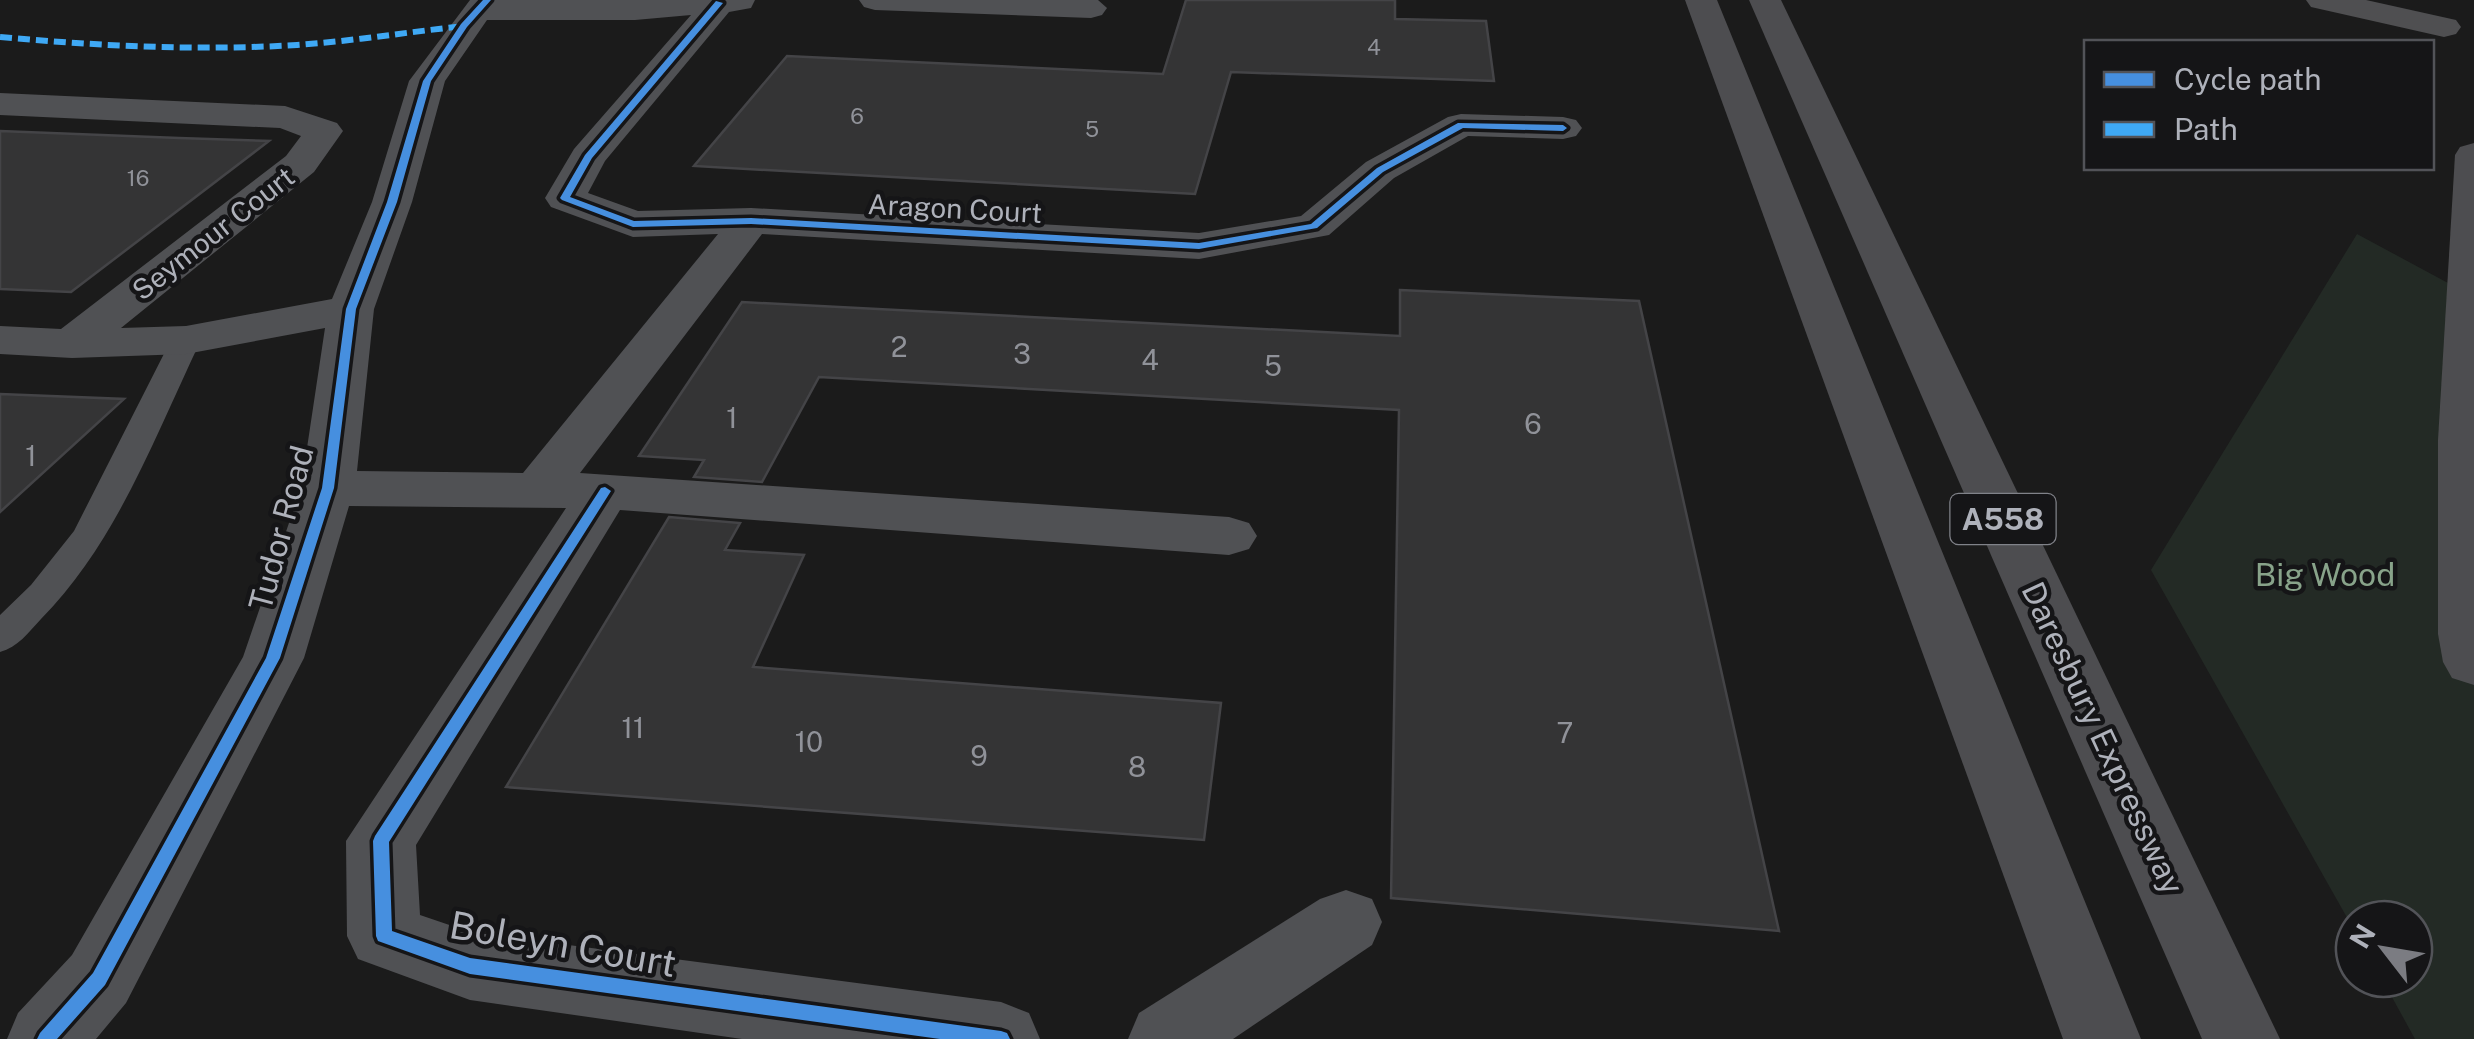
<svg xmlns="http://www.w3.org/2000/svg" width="2474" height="1039" font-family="'Public Sans',sans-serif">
<rect width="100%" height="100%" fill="#1b1b1b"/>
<path fill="#232a25" d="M 2357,234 L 2474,297 L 2474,1039 L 2415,1039 L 2382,979 L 2414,979 L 2414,919 L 2354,919 L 2354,930 L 2151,570 Z"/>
<g fill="#343435" stroke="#444447" stroke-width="2.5">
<path d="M 1186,0 L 1395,0 L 1395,19 L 1486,21 L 1494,81 L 1231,72 L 1195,194 L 694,166 L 787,56 L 1163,74 Z"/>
<path d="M 0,131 L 179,138 L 269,141 L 71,292 L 0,289 Z"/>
<path d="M 1400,290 L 1639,301 L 1779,931 L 1391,898 L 1399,410 L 819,377 L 762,482 L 694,477 L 704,460 L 639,456 L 742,302 L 1400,336 Z"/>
<path d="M 0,394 L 124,399 L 0,512 Z"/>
<path d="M 669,517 L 740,523 L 725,550 L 804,555 L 753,667 L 1221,703 L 1204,840 L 506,787 Z"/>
</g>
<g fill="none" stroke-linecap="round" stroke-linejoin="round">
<path fill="#505154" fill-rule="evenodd" d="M 186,331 L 197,334 L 201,340 C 155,436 117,542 41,619 C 28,633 18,647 0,652 L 0,615 L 31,585 L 74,531 L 171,340 L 175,334 Z"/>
<g fill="#505154" fill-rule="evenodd">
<path d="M 470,0 L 755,0 L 751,8 L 729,12 L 605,161 L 588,193 L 638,211 L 751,208 L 1199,233 L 1301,216 L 1366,162 L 1448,117 L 1461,114 L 1563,117 L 1576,120 L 1582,128 L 1576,136 L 1563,139 L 1468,136 L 1394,178 L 1329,235 L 1199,259 L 762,234 L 580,473 L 1229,517 L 1249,523 L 1257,536 L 1249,549 L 1229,555 L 620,510 L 416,845 L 420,915 L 470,932 L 1001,1002 L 1029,1013 L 1040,1039 L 742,1039 L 470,1000 L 358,959 L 347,936 L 346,841 L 566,508 L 349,506 L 304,658 L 126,1003 L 96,1039 L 7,1039 L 18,1013 L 72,955 L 243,657 L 301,488 L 325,328 L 186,354 L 72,358 L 0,354 L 0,326 L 61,329 L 286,156 L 301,136 L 280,128 L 0,115 L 0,93 L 285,106 L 337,123 L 343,131 L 314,172 L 121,328 L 186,326 L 332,299 L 372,202 L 409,81 ZM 691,15 L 574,149 L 545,198 L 551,207 L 633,237 L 718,234 L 523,473 L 357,471 L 374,309 L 412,202 L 445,81 L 487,20 L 635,20 Z"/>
<path d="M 859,0 L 1098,0 L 1107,8 L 1102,15 L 1091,18 L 875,10 L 864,7 Z"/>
<path d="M 1346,890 L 1372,899 L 1382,922 L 1372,945 L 1233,1039 L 1128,1039 L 1139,1013 L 1320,899 Z"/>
</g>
<path fill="#4f4f51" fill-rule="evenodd" d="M 2306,0 L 2366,0 L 2456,20 L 2461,27 L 2456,34 L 2444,37 L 2311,7 Z"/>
<g fill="#4d4d50" fill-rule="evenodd">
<path d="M 1685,0 L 1717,0 L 2141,1039 L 2063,1039 Z"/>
<path d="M 1749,0 L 1781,0 L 2280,1039 L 2202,1039 Z"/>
<path d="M 2474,143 L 2474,685 L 2452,678 L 2443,662 L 2438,634 L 2438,440 L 2455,155 L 2460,147 Z"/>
</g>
<path stroke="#3fa9f5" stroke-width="6" stroke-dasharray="12 6" stroke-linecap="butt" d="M 0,37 C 99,46 198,51 297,45 C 353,41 408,32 464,26"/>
<defs>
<g id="cycleway">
<path d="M 483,0 L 491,0 L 467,27 L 431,81 L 397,202 L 356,309 L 334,488 L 280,658 L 105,985 L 57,1039 L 37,1039 L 40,1033 L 93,973 L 266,658 L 322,488 L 346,309 L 387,202 L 423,81 L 461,24 Z"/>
<path d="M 716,1 L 723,3 L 592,158 L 570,197 L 634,221 L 751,218 L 1199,243 L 1311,224 L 1377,168 L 1458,123 L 1563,125 L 1567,128 L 1563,131 L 1463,128 L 1383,172 L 1317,228 L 1199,249 L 751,224 L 633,227 L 562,200 L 560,198 L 585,155 Z"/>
<path d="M 605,487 L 611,491 L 389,842 L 392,931 L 470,958 L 1001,1031 L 1007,1033 L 1010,1039 L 940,1039 L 470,974 L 378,941 L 376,936 L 373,841 L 375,836 L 601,488 Z"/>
</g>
</defs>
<use href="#cycleway" stroke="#151517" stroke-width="7"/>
<use href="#cycleway" fill="#468fdf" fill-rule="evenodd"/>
</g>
<g text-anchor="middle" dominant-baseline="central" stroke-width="9" stroke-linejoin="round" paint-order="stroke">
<g font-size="22" fill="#909299">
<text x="1374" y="47">4</text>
<text x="857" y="116">6</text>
<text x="1092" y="129">5</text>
<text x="138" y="178">16</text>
</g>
<g font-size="28" fill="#aeb1ba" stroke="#151517">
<text transform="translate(955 208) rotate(3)">Aragon Court</text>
<text transform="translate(213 233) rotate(-38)">Seymour Court</text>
</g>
<g font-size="28" fill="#909299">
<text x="899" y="346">2</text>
<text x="1022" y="353">3</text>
<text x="1150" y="359">4</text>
<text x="1273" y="365">5</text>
<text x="732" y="417">1</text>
<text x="1533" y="423">6</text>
<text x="31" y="455">1</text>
<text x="633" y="727">11</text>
<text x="1565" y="732">7</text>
<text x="809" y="741">10</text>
<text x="979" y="755">9</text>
<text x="1137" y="766">8</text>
</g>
<rect fill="#151517" stroke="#808289" stroke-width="2.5" x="1950.5" y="494" width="105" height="50" rx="8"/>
<g font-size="30" font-weight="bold" fill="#aeb1ba">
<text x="2003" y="519">A558</text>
</g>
<g font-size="32" fill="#aeb1ba" stroke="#151517">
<text transform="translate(281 528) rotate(-75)">Tudor Road</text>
<text transform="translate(2103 738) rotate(65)">Daresbury Expressway</text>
</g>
<g font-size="32" fill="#88a38a" stroke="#151517">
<text x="2325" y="574">Big Wood</text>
</g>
<g font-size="38" fill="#aeb1ba" stroke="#151517">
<text transform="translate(563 944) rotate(10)">Boleyn Court</text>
</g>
</g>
<rect x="2084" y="40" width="350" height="130" fill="#151517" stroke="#525358" stroke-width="2.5"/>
<rect x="2104" y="72" width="50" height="15" fill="#468fdf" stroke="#525358" stroke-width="2.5"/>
<text x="2174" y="90" font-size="30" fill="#aeb1ba">Cycle path</text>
<rect x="2104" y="122" width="50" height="15" fill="#3fa9f5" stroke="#525358" stroke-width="2.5"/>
<text x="2174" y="140" font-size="30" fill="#aeb1ba">Path</text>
<g transform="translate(2384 949) rotate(301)"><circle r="48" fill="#151517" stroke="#525358" stroke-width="2.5"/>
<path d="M0-8L18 38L0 25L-18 38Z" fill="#7b7c82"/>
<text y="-15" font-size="28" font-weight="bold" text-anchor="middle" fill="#aeb1ba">N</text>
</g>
</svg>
